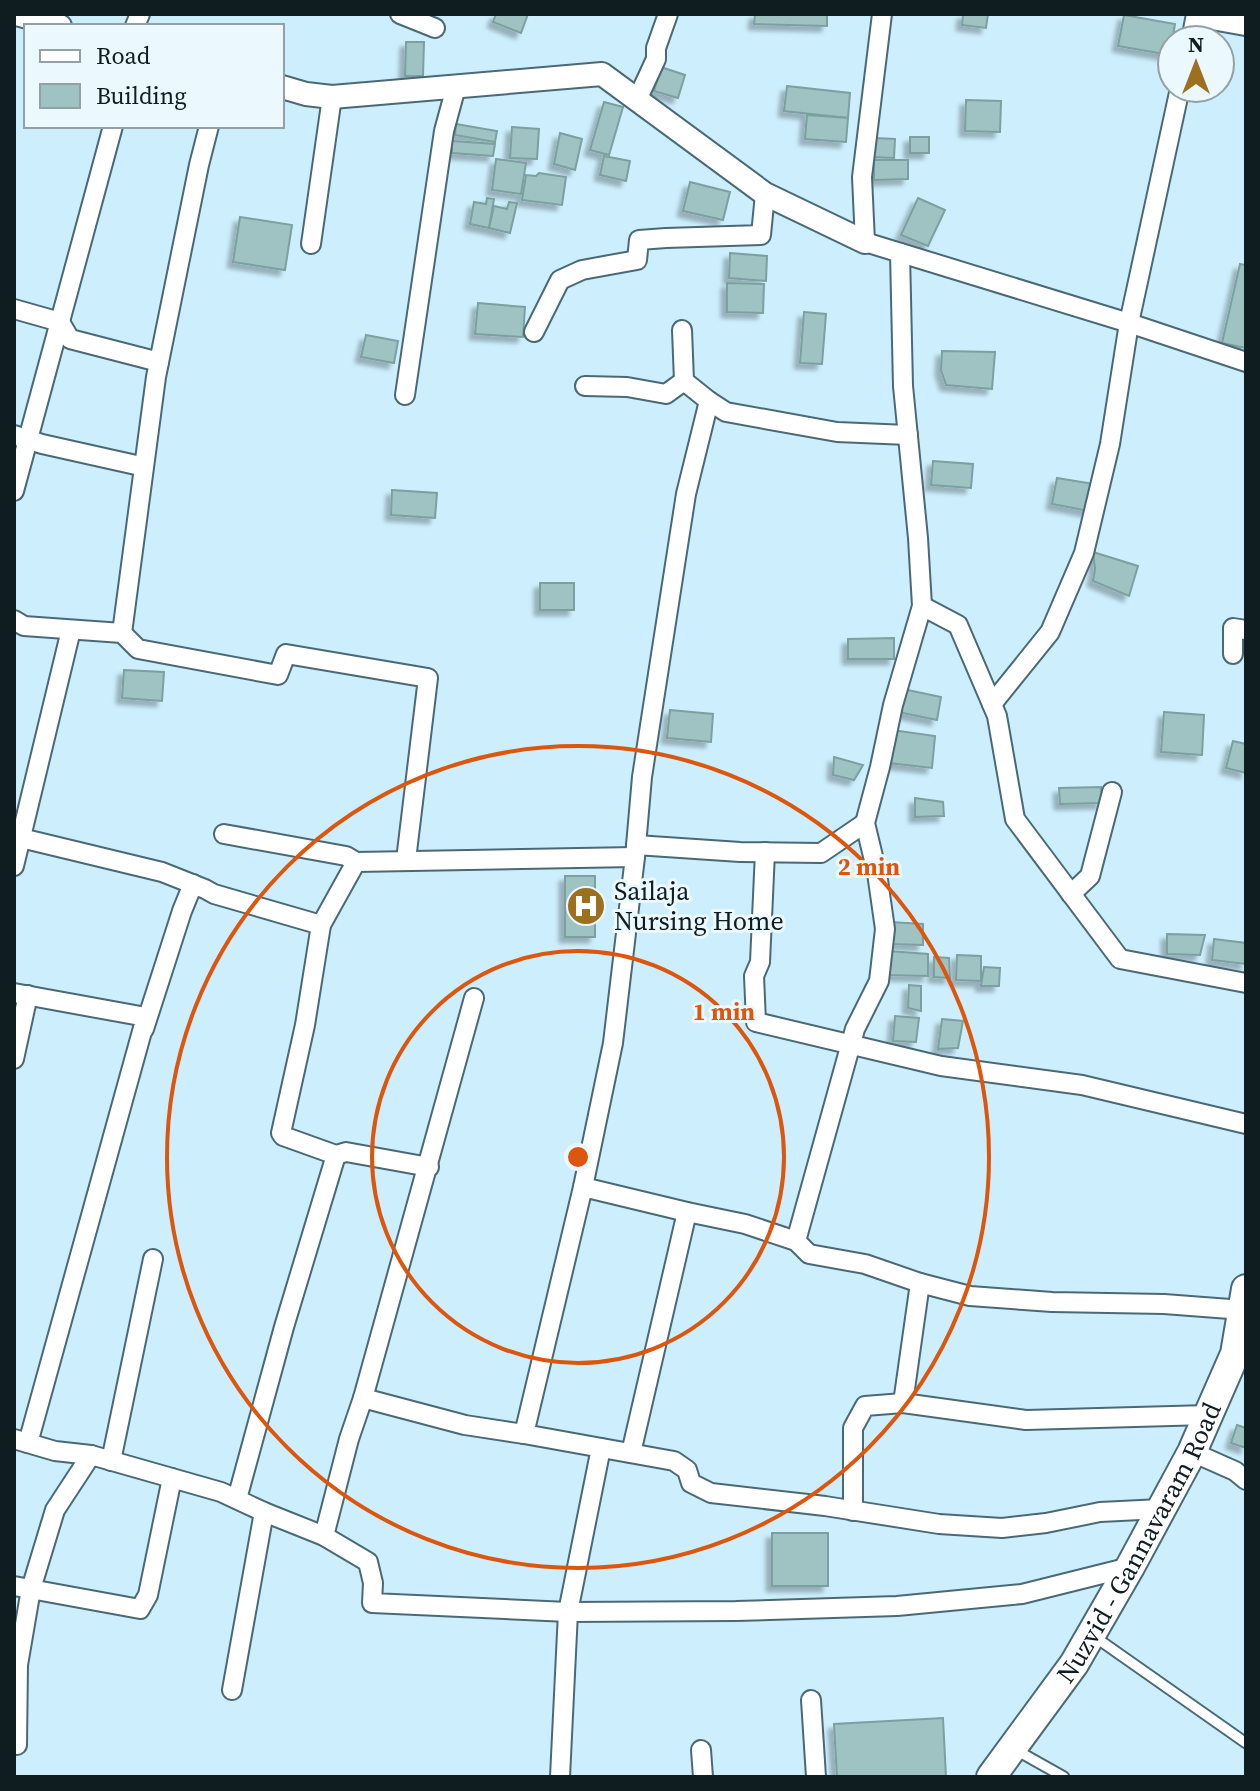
<svg xmlns="http://www.w3.org/2000/svg" width="1260" height="1791" font-family="'Source Serif 4',serif">
<defs>
<filter id="shadow"><feDropShadow dx="-5.5" dy="5.5" stdDeviation="2" flood-color="#0004"/></filter>
</defs>
<rect width="100%" height="100%" fill="#cdeffd"/>
<g fill="#9ec3c2" stroke="#7ba09f" stroke-width="2" filter="url(#shadow)">
<path d="M 496,14 L 528,14 L 521,33 L 493,22 Z"/>
<path d="M 755,14 L 827,14 L 827,26 L 754,24 Z"/>
<path d="M 963,14 L 988,14 L 986,28 L 962,25 Z"/>
<path d="M 1124,15 L 1175,24 L 1170,55 L 1118,46 Z"/>
<path d="M 406,42 L 424,42 L 423,76 L 405,76 Z"/>
<path d="M 661,67 L 685,75 L 678,98 L 654,91 Z"/>
<path d="M 787,86 L 850,93 L 848,118 L 784,111 Z"/>
<path d="M 966,100 L 1001,101 L 1000,132 L 965,131 Z"/>
<path d="M 604,102 L 623,107 L 609,155 L 590,150 Z"/>
<path d="M 807,115 L 848,118 L 846,142 L 805,139 Z"/>
<path d="M 456,124 L 497,131 L 495,142 L 455,135 Z"/>
<path d="M 512,127 L 539,129 L 537,159 L 510,158 Z"/>
<path d="M 560,133 L 582,139 L 575,170 L 554,164 Z"/>
<rect x="910" y="137" width="19" height="16"/>
<path d="M 875,138 L 895,139 L 894,158 L 874,157 Z"/>
<path d="M 452,141 L 495,144 L 493,156 L 452,153 Z"/>
<path d="M 604,156 L 630,161 L 626,181 L 600,175 Z"/>
<path d="M 496,159 L 526,163 L 521,194 L 492,190 Z"/>
<path d="M 874,160 L 908,160 L 908,179 L 874,180 Z"/>
<path d="M 539,173 L 566,177 L 562,205 L 522,200 L 526,175 L 536,176 Z"/>
<path d="M 690,182 L 730,192 L 723,220 L 683,211 Z"/>
<path d="M 487,198 L 494,199 L 489,228 L 470,224 L 474,202 L 486,204 Z"/>
<path d="M 918,198 L 945,210 L 928,246 L 901,235 Z"/>
<path d="M 509,202 L 517,203 L 510,233 L 489,228 L 494,206 L 507,209 Z"/>
<path d="M 240,217 L 292,225 L 285,270 L 233,262 Z"/>
<path d="M 730,253 L 767,256 L 766,281 L 729,278 Z"/>
<path d="M 1240,264 L 1246,265 L 1246,348 L 1222,343 Z"/>
<path d="M 727,283 L 764,284 L 763,313 L 727,312 Z"/>
<path d="M 478,303 L 525,307 L 523,337 L 475,334 Z"/>
<path d="M 804,312 L 826,314 L 822,364 L 800,363 Z"/>
<path d="M 366,335 L 398,341 L 394,363 L 361,357 Z"/>
<path d="M 942,351 L 995,352 L 992,389 L 946,385 L 941,370 Z"/>
<path d="M 933,461 L 973,464 L 971,488 L 931,485 Z"/>
<path d="M 1057,478 L 1094,484 L 1089,511 L 1052,504 Z"/>
<path d="M 392,490 L 437,493 L 435,518 L 391,515 Z"/>
<path d="M 1093,552 L 1138,566 L 1129,596 L 1093,581 L 1095,569 Z"/>
<rect x="540" y="583" width="34" height="27"/>
<path d="M 894,638 L 894,659 L 848,659 L 848,639 Z"/>
<path d="M 124,670 L 164,672 L 162,701 L 122,698 Z"/>
<path d="M 903,689 L 941,697 L 937,720 L 898,712 Z"/>
<path d="M 670,710 L 713,714 L 711,742 L 667,738 Z"/>
<path d="M 1164,712 L 1204,715 L 1202,755 L 1161,752 Z"/>
<path d="M 892,730 L 935,736 L 932,768 L 889,763 Z"/>
<path d="M 1233,741 L 1246,744 L 1246,773 L 1226,768 Z"/>
<path d="M 834,757 L 863,765 L 854,780 L 833,775 Z"/>
<path d="M 1101,787 L 1102,803 L 1060,804 L 1059,788 Z"/>
<path d="M 915,798 L 943,802 L 944,816 L 915,817 Z"/>
<rect x="565" y="876" width="30" height="61"/>
<path d="M 890,922 L 923,924 L 923,945 L 889,944 Z"/>
<path d="M 1167,934 L 1205,935 L 1200,955 L 1167,954 Z"/>
<path d="M 1214,939 L 1246,943 L 1246,964 L 1212,960 Z"/>
<path d="M 888,951 L 928,954 L 928,976 L 887,975 Z"/>
<path d="M 957,955 L 981,956 L 981,981 L 956,980 Z"/>
<path d="M 934,957 L 949,958 L 950,978 L 934,977 Z"/>
<path d="M 984,967 L 1000,968 L 999,986 L 981,986 Z"/>
<path d="M 909,985 L 921,986 L 921,1011 L 908,1008 Z"/>
<path d="M 895,1016 L 919,1018 L 916,1042 L 893,1041 Z"/>
<path d="M 942,1019 L 963,1021 L 958,1048 L 938,1049 Z"/>
<path d="M 1237,1425 L 1246,1428 L 1246,1448 L 1231,1443 Z"/>
<rect x="772" y="1533" width="56" height="53"/>
<path d="M 943,1718 L 946,1777 L 837,1777 L 834,1724 Z"/>
</g>
<g fill="none" stroke-linecap="round" stroke-linejoin="round">
<defs>
<g id="service">
<path d="M 1095,1637 L 1246,1743"/>
<path d="M 1016,1750 L 1064,1777"/>
</g>
<g id="minor">
<path d="M 400,14 L 435,28"/>
<path d="M 882,14 L 862,177 L 865,242 L 1129,323 L 1246,362"/>
<path d="M 135,26 L 140,14"/>
<path d="M 1191,40 L 1196,14"/>
<path d="M 637,100 L 656,59 L 656,48 L 668,14"/>
<path d="M 311,244 L 332,97"/>
<path d="M 14,309 L 60,322 L 70,339 L 159,362"/>
<path d="M 682,330 L 684,381 L 709,401 L 726,412 L 837,432 L 908,435"/>
<path d="M 534,332 L 560,280 L 582,270 L 637,260 L 639,240 L 666,238 L 761,235 L 765,194"/>
<path d="M 585,386 L 627,387 L 666,394 L 684,381"/>
<path d="M 405,395 L 444,131 L 456,87"/>
<path d="M 14,435 L 42,444 L 136,465 L 144,465"/>
<path d="M 14,491 L 113,126"/>
<path d="M 922,606 L 958,625 L 997,716 L 1015,819 L 1120,959 L 1246,983"/>
<path d="M 14,620 L 24,626 L 122,633 L 138,649 L 278,675 L 286,654 L 428,678 L 406,860"/>
<path d="M 122,633 L 156,377 L 199,165 L 209,126"/>
<path d="M 1233,654 L 1233,628 L 1246,630"/>
<path d="M 992,704 L 1050,632 L 1084,553 L 1110,444 L 1129,323 L 1180,88"/>
<path d="M 224,834 L 346,856 L 356,862 L 635,857"/>
<path d="M 21,838 L 162,872 L 205,889 L 214,894 L 321,925"/>
<path d="M 636,845 L 740,852 L 821,853 L 865,823"/>
<path d="M 765,852 L 760,962 L 754,976 L 756,1022 L 941,1066 L 1082,1085 L 1246,1124"/>
<path d="M 356,862 L 321,925 L 305,1025 L 281,1133 L 283,1136 L 336,1155 L 346,1152 L 429,1167"/>
<path d="M 14,866 L 71,630"/>
<path d="M 1071,894 L 1090,876 L 1112,792"/>
<path d="M 14,993 L 146,1017 L 28,1443"/>
<path d="M 144,1029 L 182,911 L 193,884"/>
<path d="M 14,1059 L 28,995"/>
<path d="M 583,1187 L 687,1212 L 745,1224 L 796,1241 L 809,1254 L 865,1264 L 920,1283 L 970,1296 L 1052,1302 L 1164,1304 L 1243,1310"/>
<path d="M 796,1241 L 855,1029 L 879,981 L 885,929 L 877,873 L 865,823 L 880,767 L 893,705 L 922,606 L 918,538 L 903,386 L 900,253"/>
<path d="M 363,1398 L 465,1425 L 524,1434 L 674,1461 L 687,1470 L 691,1483 L 711,1493 L 825,1506 L 939,1524 L 1002,1528 L 1046,1523 L 1100,1512 L 1161,1509"/>
<path d="M 903,1403 L 920,1283"/>
<path d="M 524,1434 L 583,1187 L 613,1043 L 635,857 L 642,777 L 686,494 L 709,401"/>
<path d="M 14,1439 L 55,1451 L 91,1455 L 221,1492 L 264,1512 L 324,1536 L 368,1562 L 373,1583 L 372,1603 L 568,1612 L 736,1611 L 897,1606 L 1022,1594 L 1130,1567"/>
<path d="M 1192,1452 L 1235,1471 L 1246,1480"/>
<path d="M 631,1453 L 687,1212"/>
<path d="M 111,1461 L 153,1259"/>
<path d="M 237,1499 L 284,1327 L 336,1155"/>
<path d="M 853,1511 L 853,1428 L 865,1406 L 903,1403 L 1026,1420 L 1208,1415"/>
<path d="M 324,1536 L 349,1439 L 363,1398 L 474,998"/>
<path d="M 14,1586 L 140,1609 L 148,1595 L 172,1478"/>
<path d="M 232,1690 L 264,1512"/>
<path d="M 811,1700 L 816,1777"/>
<path d="M 17,1745 L 18,1665 L 31,1589 L 55,1510 L 91,1455"/>
<path d="M 701,1750 L 703,1777"/>
<path d="M 560,1777 L 568,1612 L 601,1448"/>
</g>
<g id="tertiary">
<path d="M 16,14 L 60,26"/>
<path d="M 282,87 L 306,94 L 332,97 L 602,74 L 765,194 L 865,242"/>
</g>
<g id="primary">
<path d="M 1207,14 L 1246,21"/>
<path id="s1" d="M 991,1777 L 1074,1664 L 1130,1567 L 1192,1452 L 1235,1354 L 1246,1289"/>
</g>
</defs>
<use href="#service" stroke="#4a6974" stroke-width="13"/>
<use href="#minor" stroke="#4a6974" stroke-width="22"/>
<use href="#tertiary" stroke="#4a6974" stroke-width="26"/>
<use href="#primary" stroke="#4a6974" stroke-width="32"/>
<use href="#service" stroke="#fff" stroke-width="9"/>
<use href="#minor" stroke="#fff" stroke-width="18"/>
<use href="#tertiary" stroke="#fff" stroke-width="22"/>
<use href="#primary" stroke="#fff" stroke-width="28"/>
</g>
<g fill="none" stroke="#dd560d" stroke-width="4">
<circle cx="578" cy="1157" r="206"/>
<circle cx="578" cy="1157" r="411"/>
</g>
<defs>
<symbol id="hospital-disc" viewBox="-11 -11 22 22"><circle r="9.5" fill="#9d7020" stroke="#ebf9fe"/><path d="M-5-5h3v3.5h4V-5h3V5h-3V1.5h-4V5h-3Z" fill="#fff"/></symbol>
</defs>
<g fill-rule="evenodd">
<use href="#hospital-disc" x="564" y="884" width="44" height="44"/>
</g>
<g text-anchor="middle" dominant-baseline="central" stroke-width="6" stroke-linejoin="round" paint-order="stroke">
<g font-size="26" fill="#0f1c20" stroke="#ebf9fe" text-anchor="start">
<text x="614" y="891">Sailaja<tspan x="614" dy="30">Nursing Home</tspan></text>
</g>
<g font-size="26" fill="#0f1c20" stroke="#ebf9fe">
<text stroke="none"><textPath href="#s1" startOffset="278">Nuzvid - Gannavaram Road</textPath></text>
</g>
</g>
<circle cx="578" cy="1157" r="12" fill="#dd560d" stroke="#ebf9fe" stroke-width="4"/>
<g font-size="24" text-anchor="middle" font-weight="bold" fill="#dd560d" stroke="#ebf9fe" stroke-width="6" stroke-linejoin="round" paint-order="stroke">
<text x="869" y="875">2 min</text>
<text x="724" y="1020">1 min</text>
</g>
<rect width="1260" height="1791" fill="none" stroke="#0f1c20" stroke-width="32"/>
<rect x="24" y="24" width="260" height="104" fill="#ebf9fe" stroke="#93a1a5" stroke-width="2"/>
<rect x="40" y="50" width="40" height="12" fill="#ffffff" stroke="#93a1a5" stroke-width="2"/>
<text x="96" y="64" font-size="24" fill="#0f1c20">Road</text>
<rect x="40" y="84" width="40" height="24" fill="#9ec3c2" stroke="#93a1a5" stroke-width="2"/>
<text x="96" y="104" font-size="24" fill="#0f1c20">Building</text>
<g transform="translate(1196 64)"><circle r="38" fill="#ebf9fe" stroke="#93a1a5" stroke-width="2"/>
<path d="M0-6L14 30L0 20L-14 30Z" fill="#9d7020"/>
<text y="-12" font-size="22" font-weight="bold" text-anchor="middle" fill="#0f1c20">N</text>
</g>
</svg>
